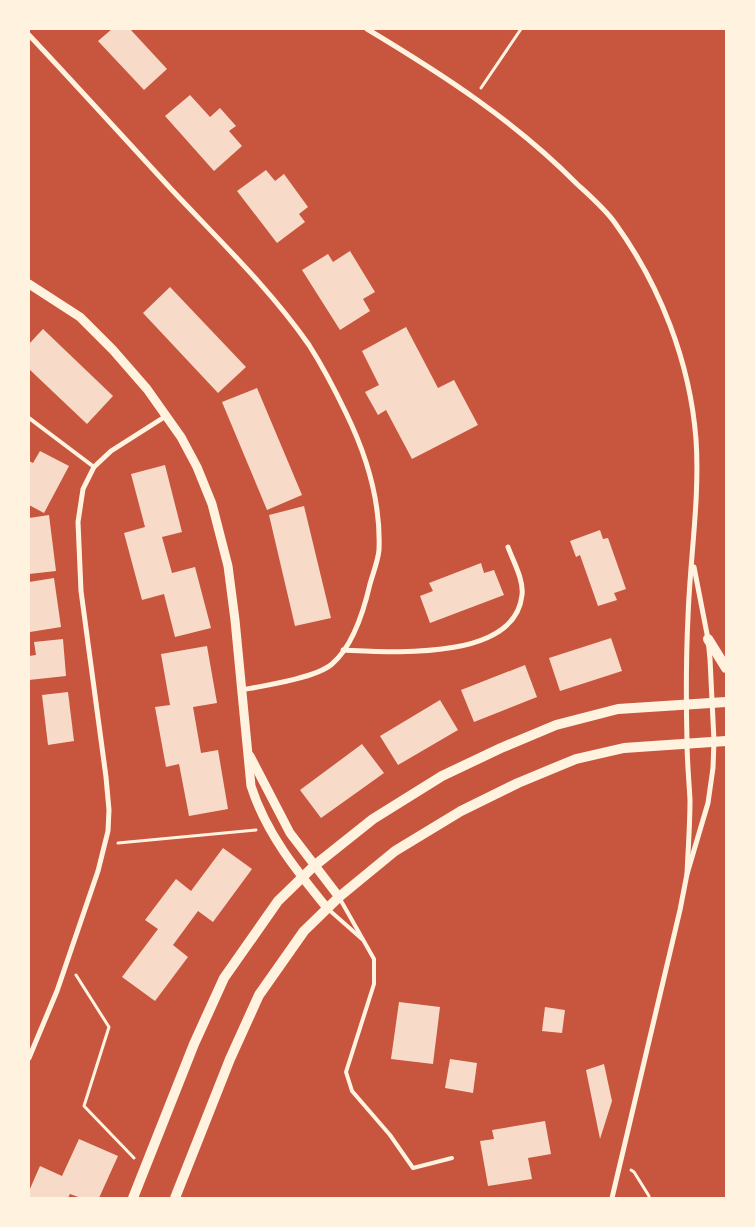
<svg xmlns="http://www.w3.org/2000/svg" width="755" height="1227" font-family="Quicksand,sans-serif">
<rect width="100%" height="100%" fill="#c8553d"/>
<g fill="#f7dbc8">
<path d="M 112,29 L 130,29 L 167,69 L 144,90 L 98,41 Z"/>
<path d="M 190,95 L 210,117 L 220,108 L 236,126 L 229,131 L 242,146 L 214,171 L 165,116 Z"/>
<path d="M 266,170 L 275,181 L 284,174 L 308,207 L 299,214 L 305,222 L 277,243 L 237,191 Z"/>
<path d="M 350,251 L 375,292 L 363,299 L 370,311 L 340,330 L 302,270 L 328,254 L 333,262 Z"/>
<path d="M 170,287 L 246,367 L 218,393 L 143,313 Z"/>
<path d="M 406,327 L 438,388 L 454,380 L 478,425 L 412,459 L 386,410 L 378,415 L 365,392 L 379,385 L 362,351 Z"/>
<path d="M 43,329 L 113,396 L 87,424 L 29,369 L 29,344 Z"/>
<path d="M 257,388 L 302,495 L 267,510 L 222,402 Z"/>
<path d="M 40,451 L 69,466 L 44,513 L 29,505 L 29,461 L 33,463 Z"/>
<path d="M 165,465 L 182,532 L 162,537 L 172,573 L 195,567 L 211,628 L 175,637 L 164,594 L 142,600 L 124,533 L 145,527 L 131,474 Z"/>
<path d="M 304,506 L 331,618 L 295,626 L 269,515 Z"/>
<path d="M 49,515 L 56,571 L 29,574 L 29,518 Z"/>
<path d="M 600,530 L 603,539 L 608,538 L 626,589 L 614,593 L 617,600 L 598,606 L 580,555 L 576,557 L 570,541 Z"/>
<path d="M 481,563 L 484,573 L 494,570 L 504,595 L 430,623 L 420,596 L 433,591 L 429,583 Z"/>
<path d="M 54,578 L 61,627 L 30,632 L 29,582 Z"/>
<path d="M 611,638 L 622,671 L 560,691 L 549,658 Z"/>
<path d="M 63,639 L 66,676 L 29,680 L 29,656 L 36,655 L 34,642 Z"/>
<path d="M 207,646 L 217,703 L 193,707 L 201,753 L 218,750 L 228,809 L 189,816 L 179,764 L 166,767 L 155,707 L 170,705 L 161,654 Z"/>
<path d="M 525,665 L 537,697 L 474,722 L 461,690 Z"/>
<path d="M 68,692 L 74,741 L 48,745 L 42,695 Z"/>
<path d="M 440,700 L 458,730 L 398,765 L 380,736 Z"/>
<path d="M 362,744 L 384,773 L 321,818 L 300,790 Z"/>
<path d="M 223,848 L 252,869 L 213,922 L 198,911 L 173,945 L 188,957 L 155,1001 L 122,977 L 158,929 L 145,920 L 176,879 L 191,891 Z"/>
<path d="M 399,1002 L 440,1007 L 433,1064 L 391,1059 Z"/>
<path d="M 545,1007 L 565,1010 L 562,1033 L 542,1031 Z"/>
<path d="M 450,1059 L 477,1063 L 473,1093 L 445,1088 Z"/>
<path d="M 604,1064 L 612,1101 L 600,1139 L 586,1070 Z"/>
<path d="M 545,1121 L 551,1154 L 528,1158 L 532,1179 L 488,1186 L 480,1141 L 494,1139 L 492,1130 Z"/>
<path d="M 79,1139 L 118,1156 L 99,1198 L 81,1198 L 70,1194 L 68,1198 L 29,1198 L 29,1191 L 40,1166 L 62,1176 Z"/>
</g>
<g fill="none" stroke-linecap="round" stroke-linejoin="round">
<g stroke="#fff3e0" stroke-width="3">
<path d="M 481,88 L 521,29"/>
<path d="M 118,843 L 256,830"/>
<path d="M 76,975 L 109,1027 L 84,1106 L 134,1158"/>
<path d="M 631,1170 L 634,1172 L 649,1196 L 649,1198"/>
</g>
<g stroke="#fff3e0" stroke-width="4">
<path d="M 29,418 L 94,467"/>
<path d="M 340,899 L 374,959 L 374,984 L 346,1072 L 352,1091 L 390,1135 L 413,1168 L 452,1158"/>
<path d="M 328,909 L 362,939"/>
</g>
<g stroke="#fff3e0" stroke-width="5">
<path d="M 367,29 C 442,74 515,121 577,184 C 590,196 605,209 615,223 C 660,285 690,362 696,439 C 700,498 690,558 688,617 C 686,658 686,700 687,741 C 687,761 689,780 690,800 C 690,825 688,850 687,874"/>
<path d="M 29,35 C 77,86 124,138 172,190 C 219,240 270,289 309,345 C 323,367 335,390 346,413 C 367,456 381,502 379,550 C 378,561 373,573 370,584 C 364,610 353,646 332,664 C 316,678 263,686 241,690"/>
<path d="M 343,650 C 390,652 515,662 522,595 C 524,580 513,561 508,547"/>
<path d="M 29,1058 L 57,991 L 98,871 L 108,831 L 109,810 L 106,777 L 81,591 L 78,522 L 83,489 L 94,467 L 111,451 L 166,416"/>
<path d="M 612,1198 L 680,910 L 687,874 L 708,803 L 713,768 L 714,741 L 710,659 L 708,639 L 694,567"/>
</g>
<g stroke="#fff3e0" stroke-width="9">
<path d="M 29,284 L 80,317 L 113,350 L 147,389 L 181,437 L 197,467 L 212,504 L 228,566 L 235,620 L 251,786 C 266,833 296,870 327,908"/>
<path d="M 250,756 L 290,833 L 339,897"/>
</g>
<g stroke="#fff3e0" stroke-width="10">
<path d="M 708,639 L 726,668"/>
<path d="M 133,1198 L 194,1044 L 224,978 L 278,901 L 314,866 L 373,819 L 442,776 L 501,748 L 556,725 L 618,709 L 726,702"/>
<path d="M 175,1198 L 230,1059 L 259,995 L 304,931 L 339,897 L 395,851 L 461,811 L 518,783 L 576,759 L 624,748 L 726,741"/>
</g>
</g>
<rect width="755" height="1227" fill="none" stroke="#fff3e0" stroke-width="60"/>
</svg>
